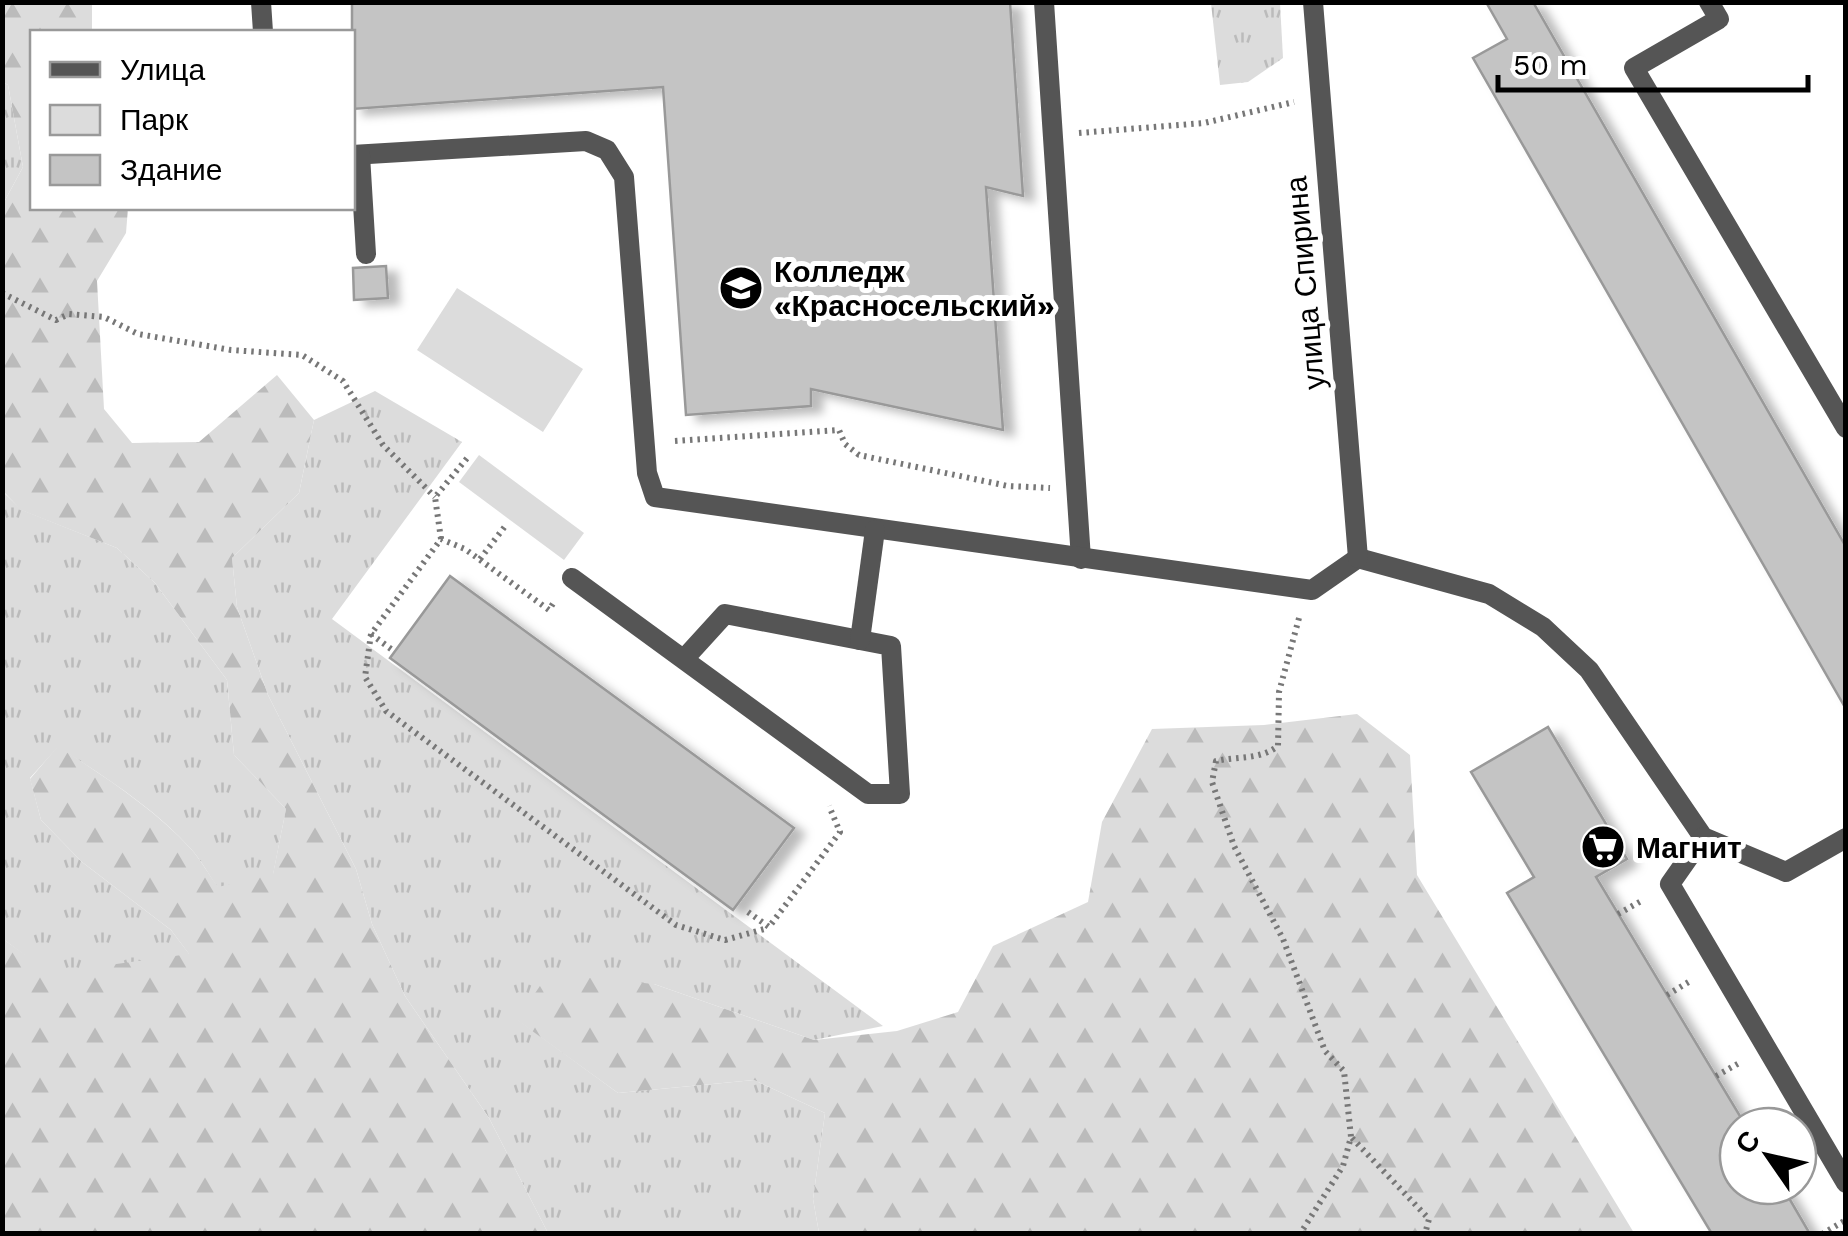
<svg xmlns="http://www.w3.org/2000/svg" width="1848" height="1236" font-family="'Work Sans',sans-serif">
<defs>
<pattern id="grass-tufts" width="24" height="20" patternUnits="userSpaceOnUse" patternTransform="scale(2.5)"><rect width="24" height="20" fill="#dcdcdc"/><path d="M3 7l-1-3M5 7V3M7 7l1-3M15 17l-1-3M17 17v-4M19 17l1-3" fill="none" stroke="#bbb"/></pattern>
<pattern id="forest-firs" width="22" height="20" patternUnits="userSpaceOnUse" patternTransform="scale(2.5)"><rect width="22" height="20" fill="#dcdcdc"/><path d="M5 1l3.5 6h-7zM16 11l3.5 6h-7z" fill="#bbb"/></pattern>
<filter id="shadow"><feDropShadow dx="11" dy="6" stdDeviation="5" flood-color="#0004"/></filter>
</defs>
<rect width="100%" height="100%" fill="#fff"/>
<g fill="url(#grass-tufts)">
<path d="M 1211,3 L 1280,3 L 1283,58 L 1248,82 L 1220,85 Z"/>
<path d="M 3,82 L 8,85 L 23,167 L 3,204 Z"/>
<path d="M 375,391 L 462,442 L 332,619 L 883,1026 L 814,1040 L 654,984 L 518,1020 L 618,1093 L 754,1080 L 825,1113 L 813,1199 L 819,1233 L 548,1233 L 489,1118 L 405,996 L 372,924 L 356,869 L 268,695 L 237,607 L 232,558 L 299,493 L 314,420 Z"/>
<path d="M 2,491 L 22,510 L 117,548 L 155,583 L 227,680 L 234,755 L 286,809 L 273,875 L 218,888 C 209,875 201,860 191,849 C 154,808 104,776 58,747 L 30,778 L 41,820 L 82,862 L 171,930 L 190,955 L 50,974 L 3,939 Z"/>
</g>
<g fill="url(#forest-firs)">
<path d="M 3,2 L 92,3 L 92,32 L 32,32 L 32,208 L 128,208 L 126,233 L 97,281 L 104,409 L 132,443 L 199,442 L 277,375 L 314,420 L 299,493 L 232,558 L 237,607 L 268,695 L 356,869 L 372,924 L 405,996 L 489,1118 L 548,1233 L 3,1233 L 3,939 L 51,973 L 189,954 L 171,930 L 82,862 L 41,820 L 30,779 L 58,746 C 103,776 154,808 191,849 C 201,860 209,875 218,887 L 273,874 L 286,809 L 234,755 L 227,680 L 155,583 L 117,548 L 21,510 L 3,491 L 3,204 L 23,167 L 8,85 L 3,82 Z"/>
<path d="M 1357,714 L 1410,755 L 1417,875 L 1634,1233 L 819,1233 L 813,1199 L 825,1113 L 754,1080 L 618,1093 L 517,1020 L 548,974 L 654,984 L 814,1040 L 897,1031 L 958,1012 L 993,946 L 1088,902 L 1102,822 L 1152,729 L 1264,725 Z"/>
</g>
<g fill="#dcdcdc">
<path d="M 457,288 L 583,369 L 543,432 L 417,350 Z"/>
<path d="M 479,455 L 584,533 L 564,560 L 459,482 Z"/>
</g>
<g fill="#c4c4c4" stroke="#999" stroke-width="2.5" filter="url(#shadow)">
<path d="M 352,2 L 1010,2 L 1023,196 L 986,187 L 1003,430 L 811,389 L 811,406 L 686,415 L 663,87 L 352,109 Z"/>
<path d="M 1486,2 L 1533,2 L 1846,547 L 1846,709 L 1473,58 L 1507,39 Z"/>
<path d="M 386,266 L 388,298 L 354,300 L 353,268 Z"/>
<path d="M 450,576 L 794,828 L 733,910 L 390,658 Z"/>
<path d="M 1548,727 L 1627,859 L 1596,877 L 1746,1126 L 1738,1126 L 1738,1186 L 1782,1186 L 1810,1234 L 1712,1234 L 1507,893 L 1534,877 L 1471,772 Z"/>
</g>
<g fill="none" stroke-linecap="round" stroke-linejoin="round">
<g stroke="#777" stroke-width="6" stroke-dasharray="2.5 5" stroke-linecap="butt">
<path d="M 1079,133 L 1204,123 L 1294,102"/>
<path d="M 2,293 L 56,320 L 69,314 L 104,317 L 138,334 L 231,350 L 302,355 L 343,381 L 383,445 L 435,497"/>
<path d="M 675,441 L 839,430 L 845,444 L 859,455 L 1008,486 L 1050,488"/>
<path d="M 441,539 L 435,497 L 468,457"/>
<path d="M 480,559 L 506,525"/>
<path d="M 1299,618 L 1279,692 L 1278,746 C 1260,760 1238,756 1216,761 L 1212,782 L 1234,846 L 1283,939 L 1325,1051 L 1344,1071 L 1351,1137 L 1343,1166 L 1300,1234"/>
<path d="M 371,634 L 365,677 L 386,711 L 676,925 L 725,940 L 768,928"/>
<path d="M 391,649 L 371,634 L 441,539 L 465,549 L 549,610 L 554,602"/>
<path d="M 748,912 L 769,927 L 840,832 L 829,806"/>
<path d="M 1618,914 L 1643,900"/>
<path d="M 1667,995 L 1692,980"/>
<path d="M 1716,1076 L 1741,1062"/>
<path d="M 1352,1138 L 1429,1219 L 1425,1234"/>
<path d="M 1822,1234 L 1846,1220"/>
</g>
<g stroke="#555" stroke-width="20">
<path d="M 261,2 L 263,32"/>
<path d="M 1044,2 L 1081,559"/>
<path d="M 1709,2 L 1719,19 L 1634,68 L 1846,428"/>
<path d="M 352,155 L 586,141 L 607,150 L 624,177 L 647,473 L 655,497 L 1312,590 L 1358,558 L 1489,594 L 1543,627 L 1589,670 L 1703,837 L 1786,872 L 1846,838"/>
<path d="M 360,155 L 366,254"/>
<path d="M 572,578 L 868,794 L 900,794 L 891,646 L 725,614 L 684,659"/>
<path d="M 860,640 L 875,530"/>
<path d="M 1703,837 L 1670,884 L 1846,1183"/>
</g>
<path stroke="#555" stroke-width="20" d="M 1313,2 L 1358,558"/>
</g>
<defs>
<symbol id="university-disc" viewBox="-11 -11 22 22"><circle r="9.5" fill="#000" stroke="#fff"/><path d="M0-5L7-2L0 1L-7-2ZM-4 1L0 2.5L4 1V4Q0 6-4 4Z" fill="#fff"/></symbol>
<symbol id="supermarket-disc" viewBox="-11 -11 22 22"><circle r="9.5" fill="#000" stroke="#fff"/><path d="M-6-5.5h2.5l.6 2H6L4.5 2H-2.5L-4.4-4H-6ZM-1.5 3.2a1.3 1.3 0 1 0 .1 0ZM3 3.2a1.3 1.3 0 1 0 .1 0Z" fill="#fff"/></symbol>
</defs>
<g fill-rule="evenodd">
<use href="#university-disc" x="716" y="263" width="50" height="50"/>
<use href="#supermarket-disc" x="1578" y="822" width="50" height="50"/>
</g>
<g text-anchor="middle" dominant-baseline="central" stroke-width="10" stroke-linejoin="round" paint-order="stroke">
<g font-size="30" font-weight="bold" fill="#000" stroke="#fff" text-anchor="start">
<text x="774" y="271">Колледж<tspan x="774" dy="34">«Красносельский»</tspan></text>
<text x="1636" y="847">Магнит</text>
</g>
<g font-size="30" fill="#000" stroke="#fff">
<text transform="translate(1305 283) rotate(-95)">улица Спирина</text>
</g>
</g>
<rect width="1848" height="1236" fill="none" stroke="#000000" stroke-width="10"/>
<rect x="30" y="30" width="325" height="180" fill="#ffffff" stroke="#999999" stroke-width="2.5"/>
<rect x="50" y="62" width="50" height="15" fill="#555555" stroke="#999999" stroke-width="2.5"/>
<text x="120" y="80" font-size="30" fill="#000000">Улица</text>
<rect x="50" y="105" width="50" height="30" fill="#dcdcdc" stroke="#999999" stroke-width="2.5"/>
<text x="120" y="130" font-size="30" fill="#000000">Парк</text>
<rect x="50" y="155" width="50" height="30" fill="#c4c4c4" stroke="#999999" stroke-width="2.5"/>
<text x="120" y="180" font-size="30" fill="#000000">Здание</text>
<g transform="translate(1768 1156) rotate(304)"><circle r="48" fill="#ffffff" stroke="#999999" stroke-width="2.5"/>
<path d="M0-8L18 38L0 25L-18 38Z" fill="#000000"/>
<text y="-15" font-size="28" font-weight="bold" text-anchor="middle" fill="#000000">С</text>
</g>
<path d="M1498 75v15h310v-15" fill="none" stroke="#000000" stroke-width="5"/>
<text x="1513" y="75" font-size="30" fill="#000000" stroke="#ffffff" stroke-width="8" paint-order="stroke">50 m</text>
</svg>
